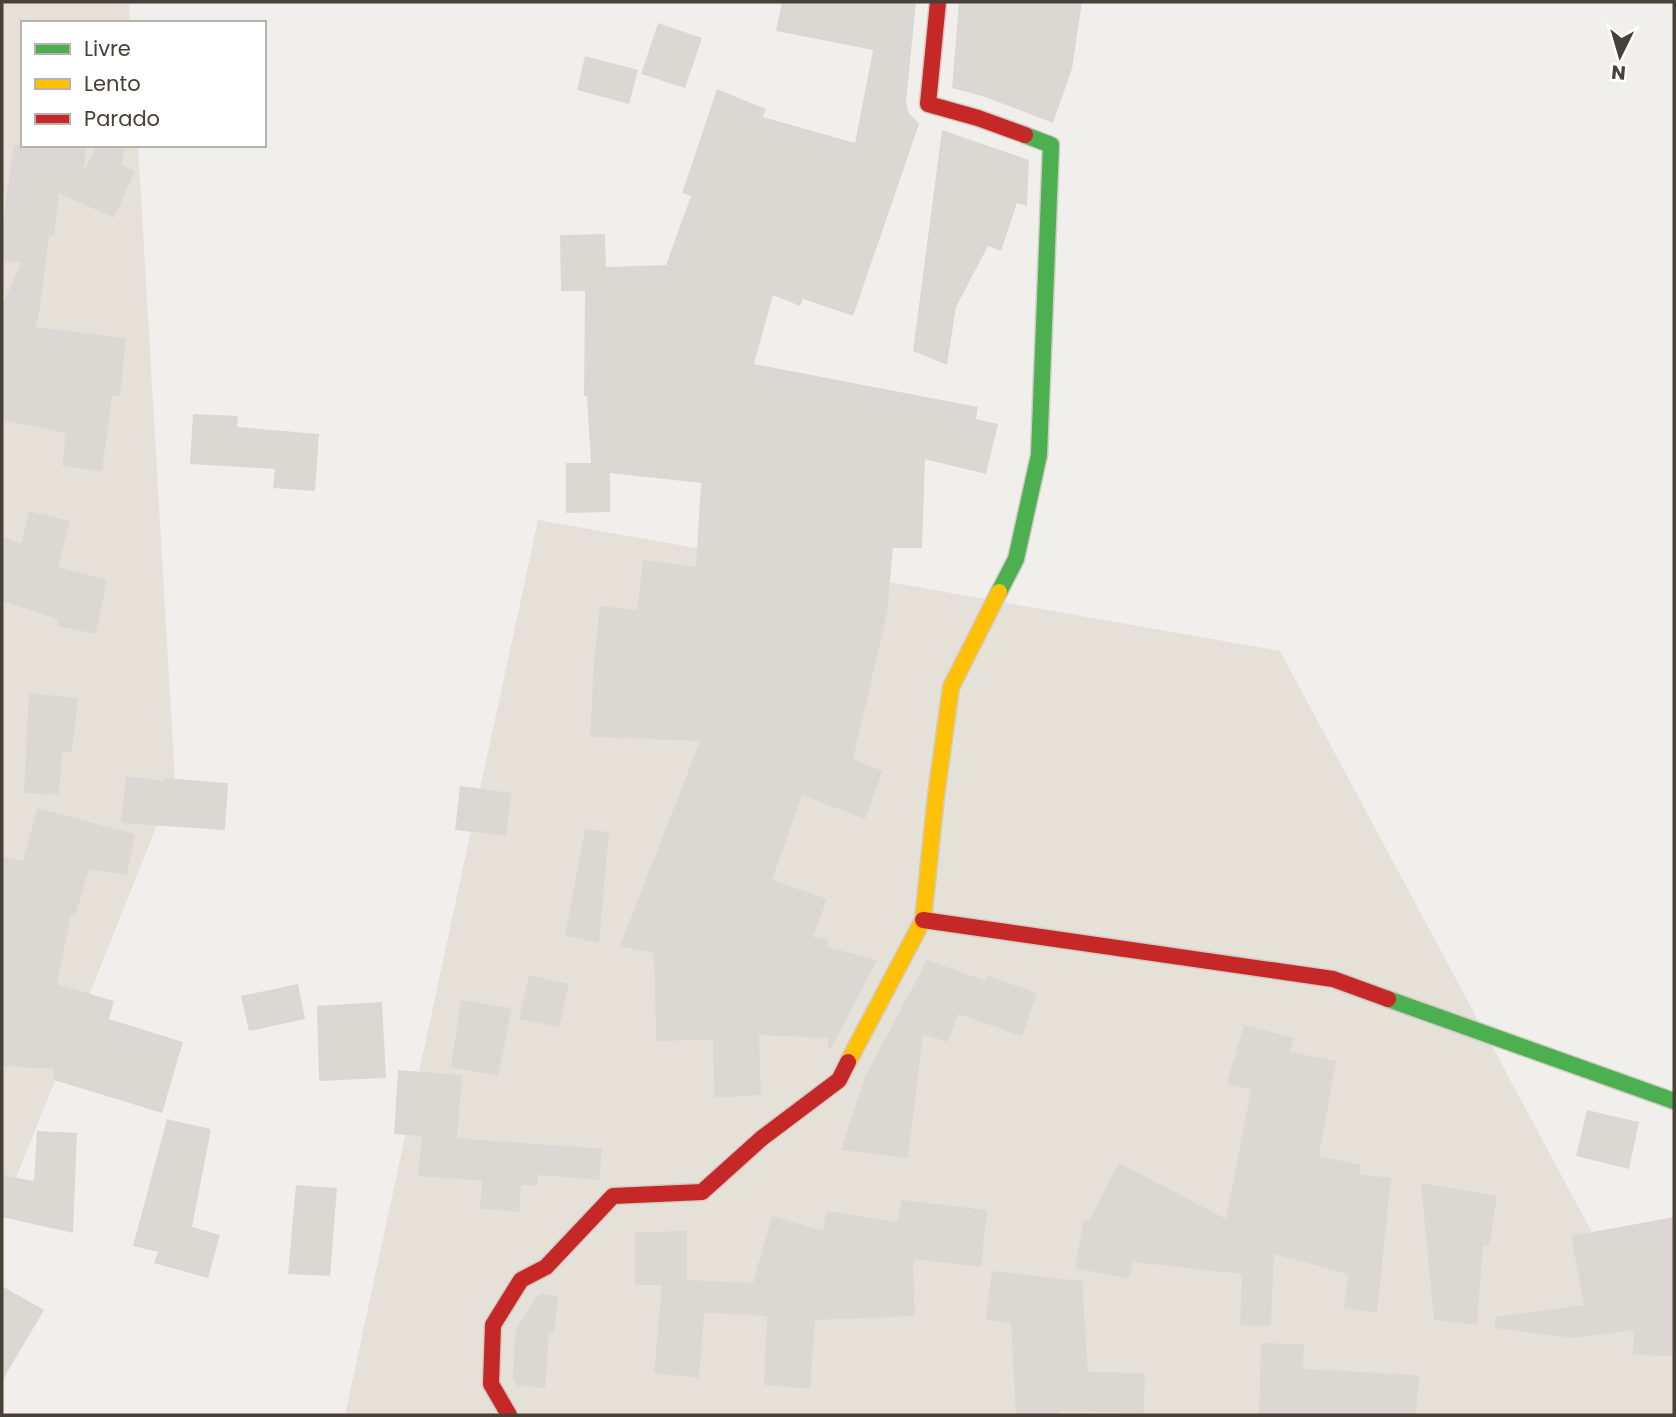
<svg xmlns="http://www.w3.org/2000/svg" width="1676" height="1417" font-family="Poppins,sans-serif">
<rect width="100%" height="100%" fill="#f1efec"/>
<g fill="#e5e1d9">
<path d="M 2,2 L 129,2 L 130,23 L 23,23 L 23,145 L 138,145 L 175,780 L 2,1213 Z"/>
<path d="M 538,520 L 1280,651 L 1595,1238 L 1674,1244 L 1674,1415 L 345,1415 Z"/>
</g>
<g fill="#dbd8d4">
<path d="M 782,2 L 916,2 L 906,102 L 908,112 L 919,124 L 853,316 L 803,299 L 800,306 L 773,295 L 754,364 L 978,407 L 976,419 L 998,424 L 986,474 L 925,459 L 922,548 L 893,548 L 887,613 L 853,759 L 883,771 L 865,819 L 802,795 L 772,880 L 827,899 L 813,937 L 829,940 L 827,947 L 877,960 L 831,1048 L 827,1048 L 829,1038 L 759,1035 L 761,1095 L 714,1098 L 713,1040 L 656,1041 L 654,953 L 620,946 L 700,741 L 590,737 L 594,660 L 600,606 L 637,610 L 643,560 L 696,567 L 701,483 L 610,473 L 610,512 L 566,513 L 566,463 L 591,463 L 587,396 L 584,396 L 585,291 L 561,291 L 560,235 L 605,234 L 606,267 L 666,265 L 691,196 L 682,193 L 717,89 L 766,109 L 763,117 L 855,143 L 873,50 L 776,31 Z"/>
<path d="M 959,2 L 1082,2 L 1072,69 L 1053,123 L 985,97 L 952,88 Z"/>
<path d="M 658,23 L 702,38 L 685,88 L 641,74 Z"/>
<path d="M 585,56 L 638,70 L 629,104 L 577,90 Z"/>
<path d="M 942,130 L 1029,160 L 1027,206 L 1017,203 L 1001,251 L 988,246 L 956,307 L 947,365 L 913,351 Z"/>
<path d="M 14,145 L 87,145 L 83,172 L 97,145 L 125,145 L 121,165 L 135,171 L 114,218 L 59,193 L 54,236 L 49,236 L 38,320 L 35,327 L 126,338 L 120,396 L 112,395 L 102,471 L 62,466 L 66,433 L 2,420 L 2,306 L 21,263 L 2,260 L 2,232 Z"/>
<path d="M 193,414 L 238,416 L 237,427 L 319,434 L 315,491 L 273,488 L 275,469 L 190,464 Z"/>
<path d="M 29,511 L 70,521 L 58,567 L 107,580 L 96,634 L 57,626 L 58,619 L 2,601 L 2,537 L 21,543 Z"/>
<path d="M 29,693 L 78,698 L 72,752 L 62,751 L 59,795 L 24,793 Z"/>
<path d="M 126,776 L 164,781 L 164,778 L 228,783 L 225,830 L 121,823 Z"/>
<path d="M 460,786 L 511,793 L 506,836 L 455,830 Z"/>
<path d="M 37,808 L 135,834 L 127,875 L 89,869 L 75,916 L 71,915 L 57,984 L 114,1001 L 109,1019 L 183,1042 L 162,1113 L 54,1080 L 54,1069 L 2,1066 L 2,857 L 23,861 Z"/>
<path d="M 585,829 L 609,832 L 599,943 L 565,936 Z"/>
<path d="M 927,960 L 986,981 L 988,976 L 1037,993 L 1022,1036 L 958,1014 L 948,1042 L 923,1034 L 908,1158 L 841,1150 L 865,1077 Z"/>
<path d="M 529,975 L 569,984 L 559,1027 L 519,1019 Z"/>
<path d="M 298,984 L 305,1019 L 249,1031 L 241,996 Z"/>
<path d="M 461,1000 L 512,1008 L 498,1076 L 451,1067 Z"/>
<path d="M 382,1002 L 386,1078 L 319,1081 L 317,1006 Z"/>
<path d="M 1244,1025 L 1294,1038 L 1290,1052 L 1336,1061 L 1319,1156 L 1361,1165 L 1359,1174 L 1391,1178 L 1377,1313 L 1344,1308 L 1348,1274 L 1274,1254 L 1271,1326 L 1240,1325 L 1242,1274 L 1133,1262 L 1129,1279 L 1075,1268 L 1084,1219 L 1089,1220 L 1119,1163 L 1226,1219 L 1251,1090 L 1227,1083 Z"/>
<path d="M 398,1070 L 462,1075 L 457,1138 L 602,1149 L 599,1180 L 538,1175 L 537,1186 L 521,1185 L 519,1212 L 480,1209 L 482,1181 L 418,1176 L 422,1136 L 394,1134 Z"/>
<path d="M 1587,1110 L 1639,1122 L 1629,1169 L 1576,1156 Z"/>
<path d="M 167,1119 L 211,1129 L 192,1227 L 220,1235 L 208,1278 L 154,1263 L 158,1252 L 133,1246 Z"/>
<path d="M 37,1131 L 77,1133 L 73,1233 L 2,1217 L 2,1175 L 34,1181 Z"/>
<path d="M 1421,1183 L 1497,1196 L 1489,1247 L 1483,1245 L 1477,1325 L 1434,1320 Z"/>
<path d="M 296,1185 L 337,1188 L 330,1276 L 288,1274 Z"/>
<path d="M 902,1200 L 987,1210 L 981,1267 L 913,1259 L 915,1316 L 815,1320 L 810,1389 L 764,1385 L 767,1316 L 704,1313 L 699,1378 L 654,1373 L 662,1285 L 635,1285 L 635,1232 L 687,1231 L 687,1280 L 753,1283 L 772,1216 L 823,1231 L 826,1211 L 897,1222 Z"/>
<path d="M 1674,1217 L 1674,1356 L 1633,1355 L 1634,1330 L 1575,1338 L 1495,1328 L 1495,1317 L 1584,1305 L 1571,1236 Z"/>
<path d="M 992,1271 L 1082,1281 L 1088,1372 L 1145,1373 L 1144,1413 L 1060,1411 L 1060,1415 L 1016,1415 L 1011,1323 L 986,1320 Z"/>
<path d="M 2,1286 L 44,1310 L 2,1381 Z"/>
<path d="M 541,1294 L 558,1296 L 554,1333 L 549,1333 L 545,1388 L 518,1386 L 513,1378 L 515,1336 L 517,1328 L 536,1297 Z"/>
<path d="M 1261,1343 L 1304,1344 L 1303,1369 L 1419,1375 L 1416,1415 L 1259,1415 Z"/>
</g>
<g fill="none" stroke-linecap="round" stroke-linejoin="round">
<defs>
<g id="fast">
<path d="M 999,592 L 1016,559 L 1039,455 L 1051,145 L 1025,135"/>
<path d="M 1388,999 L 1674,1101"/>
</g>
<path id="slow" d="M 848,1062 L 923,920 L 936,796 L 951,687 L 999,592"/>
<g id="jam">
<path d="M 938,2 L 928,104 L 978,118 L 1025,135"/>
<path d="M 923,920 L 1333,979 L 1388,999"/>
<path d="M 509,1415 L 491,1384 L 493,1325 L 521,1280 L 546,1267 L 613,1196 L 702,1192 L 762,1138 L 839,1080 L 848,1062"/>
</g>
</defs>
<use href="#fast" stroke="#d1ccc3" stroke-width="19"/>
<use href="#slow" stroke="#d1ccc3" stroke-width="19"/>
<use href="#jam" stroke="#d1ccc3" stroke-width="19"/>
<use href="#fast" stroke="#4caf50" stroke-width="16"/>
<use href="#slow" stroke="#ffc107" stroke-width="16"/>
<use href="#jam" stroke="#c62828" stroke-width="16"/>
</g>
<rect width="1676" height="1417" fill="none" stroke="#484137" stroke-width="7"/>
<rect x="21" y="21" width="245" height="126" fill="#ffffff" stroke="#b6b3af" stroke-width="2"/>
<rect x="35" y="44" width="35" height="10" fill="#4caf50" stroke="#b6b3af" stroke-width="2"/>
<text x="84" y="56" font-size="21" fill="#484137">Livre</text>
<rect x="35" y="79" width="35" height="10" fill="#ffc107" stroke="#b6b3af" stroke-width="2"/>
<text x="84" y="91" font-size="21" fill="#484137">Lento</text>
<rect x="35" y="114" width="35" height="10" fill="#c62828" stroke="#b6b3af" stroke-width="2"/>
<text x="84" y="126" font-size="21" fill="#484137">Parado</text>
<g transform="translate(1620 56) rotate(185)" stroke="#ffffff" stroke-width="5" paint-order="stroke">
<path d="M0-5L12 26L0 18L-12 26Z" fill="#484137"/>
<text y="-10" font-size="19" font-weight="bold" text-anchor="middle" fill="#484137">N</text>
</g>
</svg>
